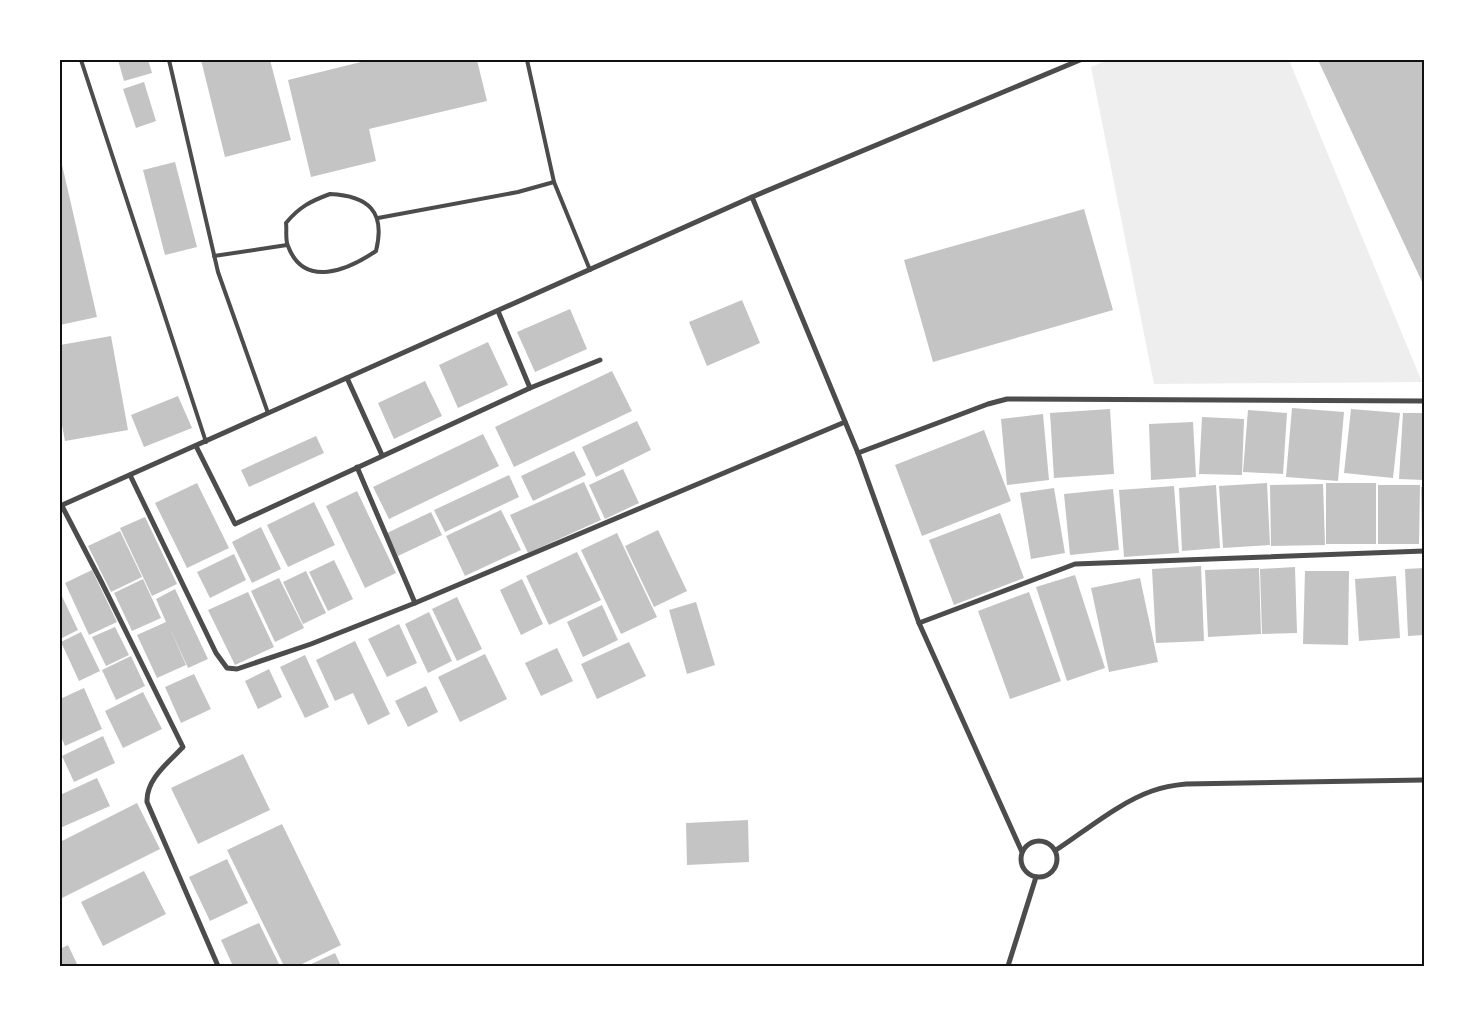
<svg xmlns="http://www.w3.org/2000/svg" width="1484" height="1026" font-family="'Varela Round',sans-serif">
<rect width="100%" height="100%" fill="#fff"/>
<path fill="#eee" d="M 1108,60 L 1289,60 L 1422,382 L 1154,384 L 1091,67 Z"/>
<g fill="#c4c4c4">
<path d="M 118,60 L 148,60 L 152,73 L 124,81 Z"/>
<path d="M 201,60 L 270,60 L 291,140 L 225,157 Z"/>
<path d="M 369,60 L 477,60 L 487,101 L 369,129 L 376,161 L 311,177 L 288,80 Z"/>
<path d="M 1318,60 L 1424,60 L 1424,286 Z"/>
<path d="M 144,82 L 156,121 L 136,128 L 123,89 Z"/>
<path d="M 60,156 L 97,317 L 60,325 Z"/>
<path d="M 175,162 L 197,247 L 165,255 L 143,170 Z"/>
<path d="M 1084,209 L 1113,310 L 933,362 L 904,260 Z"/>
<path d="M 742,300 L 760,343 L 707,366 L 689,322 Z"/>
<path d="M 570,309 L 587,349 L 535,372 L 517,332 Z"/>
<path d="M 111,336 L 128,430 L 65,441 L 60,415 L 60,345 Z"/>
<path d="M 488,342 L 508,385 L 458,408 L 439,365 Z"/>
<path d="M 612,371 L 632,411 L 514,467 L 495,427 Z"/>
<path d="M 425,381 L 442,416 L 394,439 L 378,403 Z"/>
<path d="M 178,396 L 192,428 L 144,447 L 131,415 Z"/>
<path d="M 1292,408 L 1344,412 L 1338,481 L 1286,477 Z"/>
<path d="M 1110,409 L 1114,474 L 1054,478 L 1050,413 Z"/>
<path d="M 1351,409 L 1400,413 L 1393,478 L 1344,473 Z"/>
<path d="M 1248,410 L 1287,413 L 1283,474 L 1243,472 Z"/>
<path d="M 1403,413 L 1424,413 L 1424,480 L 1399,479 Z"/>
<path d="M 1043,414 L 1049,480 L 1007,485 L 1001,419 Z"/>
<path d="M 1202,417 L 1244,419 L 1242,475 L 1199,474 Z"/>
<path d="M 637,421 L 651,450 L 596,477 L 582,447 Z"/>
<path d="M 1193,422 L 1196,477 L 1151,480 L 1149,424 Z"/>
<path d="M 984,430 L 1011,501 L 922,536 L 895,465 Z"/>
<path d="M 483,434 L 499,466 L 389,519 L 373,487 Z"/>
<path d="M 316,436 L 324,453 L 249,487 L 241,470 Z"/>
<path d="M 574,451 L 586,475 L 533,501 L 521,476 Z"/>
<path d="M 623,469 L 639,503 L 605,519 L 589,485 Z"/>
<path d="M 509,475 L 519,497 L 445,532 L 434,510 Z"/>
<path d="M 584,482 L 601,520 L 528,553 L 510,515 Z"/>
<path d="M 197,483 L 229,548 L 187,568 L 155,503 Z"/>
<path d="M 1267,483 L 1270,545 L 1223,548 L 1219,486 Z"/>
<rect x="1326" y="483" width="50" height="61"/>
<path d="M 1323,484 L 1325,545 L 1271,546 L 1270,485 Z"/>
<path d="M 1216,485 L 1220,548 L 1182,551 L 1179,488 Z"/>
<path d="M 1378,485 L 1420,485 L 1419,544 L 1378,544 Z"/>
<path d="M 1174,486 L 1179,553 L 1124,557 L 1119,490 Z"/>
<path d="M 1421,487 L 1424,487 L 1424,542 L 1422,542 Z"/>
<path d="M 1054,488 L 1065,553 L 1031,559 L 1020,493 Z"/>
<path d="M 1113,489 L 1119,550 L 1070,555 L 1064,494 Z"/>
<path d="M 357,491 L 396,573 L 365,588 L 326,506 Z"/>
<path d="M 314,502 L 335,545 L 288,567 L 267,525 Z"/>
<path d="M 501,510 L 521,550 L 465,576 L 446,536 Z"/>
<path d="M 431,512 L 442,535 L 398,556 L 387,533 Z"/>
<path d="M 1000,513 L 1024,578 L 954,605 L 929,540 Z"/>
<path d="M 145,517 L 177,584 L 152,596 L 120,528 Z"/>
<path d="M 261,527 L 281,569 L 252,583 L 232,542 Z"/>
<path d="M 658,530 L 687,591 L 654,607 L 625,546 Z"/>
<path d="M 120,531 L 142,577 L 111,592 L 88,546 Z"/>
<path d="M 617,533 L 657,617 L 621,634 L 581,550 Z"/>
<path d="M 577,552 L 601,600 L 549,625 L 526,576 Z"/>
<path d="M 234,554 L 246,580 L 210,598 L 197,572 Z"/>
<path d="M 334,560 L 353,599 L 328,611 L 309,572 Z"/>
<path d="M 1201,566 L 1204,641 L 1156,643 L 1152,569 Z"/>
<path d="M 1295,567 L 1297,633 L 1262,634 L 1260,569 Z"/>
<path d="M 1259,568 L 1261,634 L 1208,637 L 1205,570 Z"/>
<path d="M 1424,568 L 1424,635 L 1408,636 L 1405,569 Z"/>
<path d="M 92,570 L 117,622 L 89,635 L 65,583 Z"/>
<path d="M 306,571 L 326,613 L 303,624 L 283,582 Z"/>
<path d="M 1305,571 L 1349,571 L 1348,645 L 1303,644 Z"/>
<path d="M 1075,575 L 1105,668 L 1067,681 L 1036,587 Z"/>
<path d="M 1396,576 L 1400,638 L 1359,641 L 1355,579 Z"/>
<path d="M 279,578 L 304,628 L 275,642 L 251,591 Z"/>
<path d="M 1140,578 L 1158,662 L 1109,672 L 1091,588 Z"/>
<path d="M 143,579 L 161,618 L 132,631 L 114,593 Z"/>
<path d="M 522,579 L 543,624 L 521,635 L 500,590 Z"/>
<path d="M 175,589 L 208,659 L 188,668 L 168,624 L 186,665 L 157,678 L 137,635 L 166,622 L 156,599 Z"/>
<path d="M 60,592 L 78,630 L 60,639 Z"/>
<path d="M 248,592 L 274,647 L 235,665 L 208,610 Z"/>
<path d="M 1029,592 L 1061,681 L 1010,699 L 978,611 Z"/>
<path d="M 457,597 L 482,649 L 457,661 L 432,609 Z"/>
<path d="M 696,602 L 715,665 L 687,674 L 669,610 Z"/>
<path d="M 602,605 L 618,640 L 583,657 L 567,622 Z"/>
<path d="M 429,612 L 452,661 L 428,673 L 405,624 Z"/>
<path d="M 399,624 L 417,663 L 387,677 L 368,639 Z"/>
<path d="M 115,627 L 129,655 L 106,666 L 92,637 Z"/>
<path d="M 81,632 L 100,671 L 79,681 L 61,642 Z"/>
<path d="M 355,641 L 390,714 L 368,725 L 353,693 L 335,701 L 316,660 Z"/>
<path d="M 629,642 L 646,676 L 597,699 L 581,664 Z"/>
<path d="M 557,648 L 573,681 L 541,696 L 525,663 Z"/>
<path d="M 485,654 L 507,699 L 460,722 L 438,677 Z"/>
<path d="M 305,655 L 329,707 L 305,718 L 280,667 Z"/>
<path d="M 131,656 L 145,686 L 116,700 L 102,670 Z"/>
<path d="M 269,669 L 282,697 L 258,709 L 245,681 Z"/>
<path d="M 194,674 L 211,709 L 181,723 L 165,687 Z"/>
<path d="M 426,686 L 438,712 L 408,727 L 395,701 Z"/>
<path d="M 84,688 L 102,729 L 65,746 L 60,734 L 60,699 Z"/>
<path d="M 143,692 L 162,729 L 123,748 L 105,711 Z"/>
<path d="M 103,736 L 115,763 L 74,782 L 62,756 Z"/>
<path d="M 243,754 L 270,810 L 198,844 L 171,788 Z"/>
<path d="M 97,778 L 110,806 L 60,828 L 60,795 Z"/>
<path d="M 137,803 L 160,849 L 60,899 L 60,842 Z"/>
<path d="M 748,820 L 749,862 L 687,865 L 686,823 Z"/>
<path d="M 282,824 L 341,945 L 298,966 L 284,966 L 227,850 Z"/>
<path d="M 227,859 L 248,903 L 210,921 L 189,877 Z"/>
<path d="M 144,871 L 166,914 L 103,946 L 81,902 Z"/>
<path d="M 259,923 L 279,964 L 275,966 L 233,966 L 221,940 Z"/>
<path d="M 68,945 L 78,966 L 60,966 L 60,949 Z"/>
<path d="M 335,953 L 341,966 L 307,966 Z"/>
</g>
<g fill="none" stroke-linecap="round" stroke-linejoin="round">
<g stroke="#4c4c4c" stroke-width="4">
<path d="M 81,60 L 206,442"/>
<path d="M 169,60 L 218,272 L 268,413"/>
<path d="M 527,60 L 554,182 L 590,270"/>
<path d="M 330,194 C 368,196 386,211 376,251 C 348,270 304,289 288,246 C 285,240 287,230 286,223 C 299,207 311,201 330,194 Z"/>
<path d="M 378,218 L 518,192 L 554,182"/>
<path d="M 214,256 L 287,245"/>
</g>
<g stroke="#4c4c4c" stroke-width="5">
<path d="M 752,197 L 858,453 L 919,623 L 1022,852"/>
<path d="M 498,311 L 530,388"/>
<path d="M 347,378 L 382,455"/>
<path d="M 196,446 L 235,524 L 530,388 L 600,360"/>
<path d="M 858,453 L 988,404 L 1007,399 L 1424,401"/>
<path d="M 357,467 L 415,603"/>
<path d="M 130,475 L 216,653 L 227,668 L 237,669 L 311,644 L 415,603 L 845,422"/>
<path d="M 60,506 L 752,197 L 1080,60"/>
<path d="M 62,506 L 102,583 L 183,747 C 169,762 146,779 147,802 L 218,966"/>
<path d="M 919,623 L 1075,564 L 1424,551"/>
<circle cx="1039" cy="859" r="18"/>
<path d="M 1056,850 C 1085,831 1120,802 1152,791 C 1163,787 1175,785 1186,784 L 1424,780"/>
<path d="M 1008,966 L 1036,877"/>
</g>
</g>
<rect width="1484" height="1026" fill="none" stroke="#ffffff" stroke-width="122"/>
<rect x="61" y="61" width="1362" height="904" fill="none" stroke="#111" stroke-width="2"/>
</svg>
